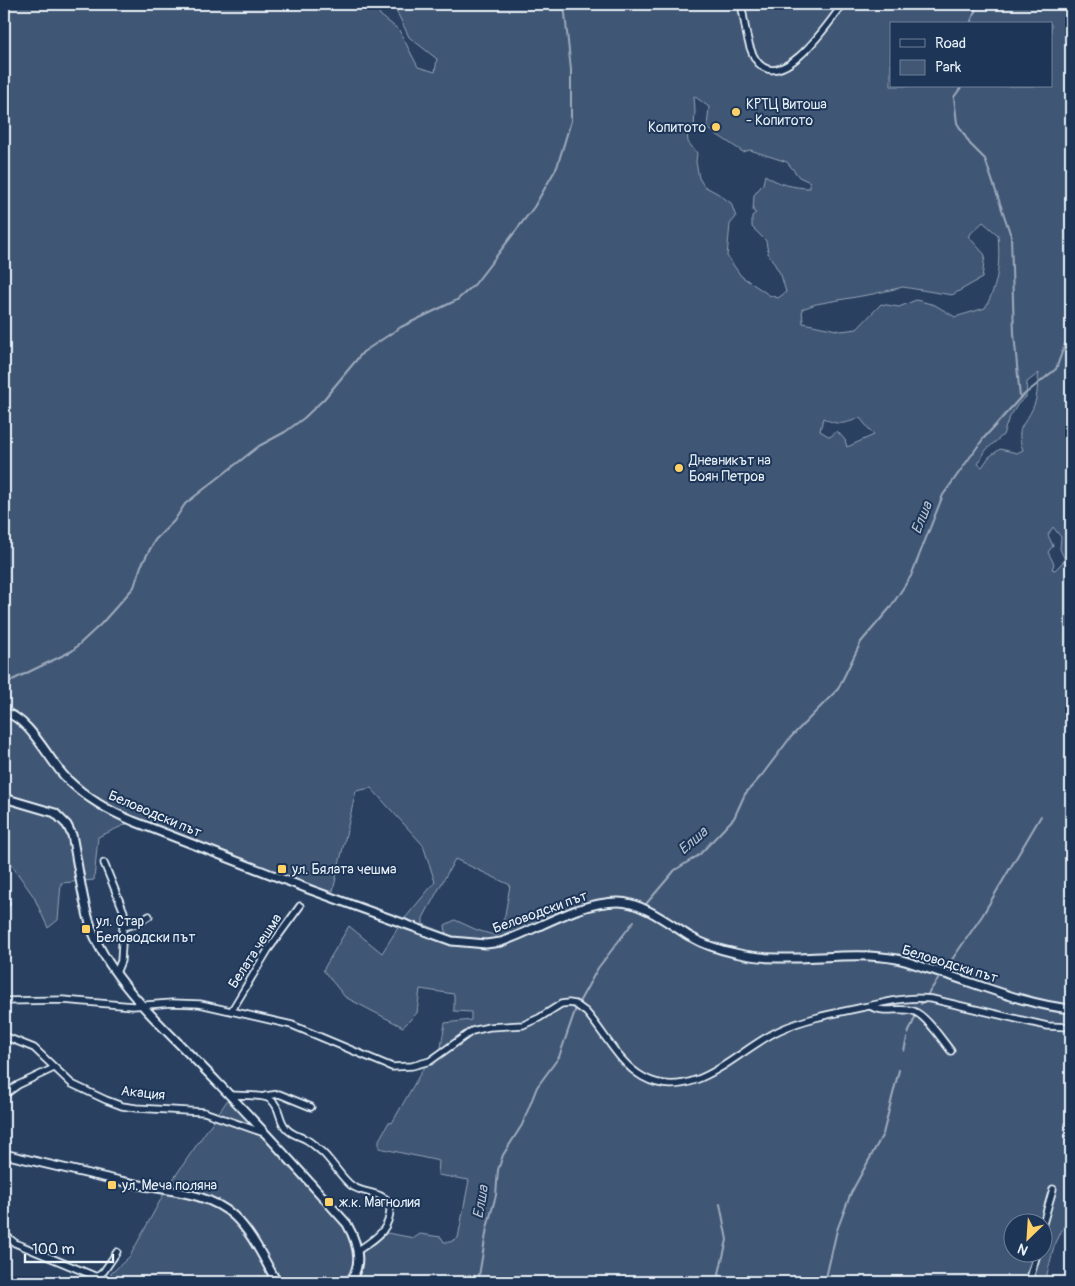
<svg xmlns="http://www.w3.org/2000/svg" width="1075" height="1286" font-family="Pangolin,sans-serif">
<rect width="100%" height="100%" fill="#294061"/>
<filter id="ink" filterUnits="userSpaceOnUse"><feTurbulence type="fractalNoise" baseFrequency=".02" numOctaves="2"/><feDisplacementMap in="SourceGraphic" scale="10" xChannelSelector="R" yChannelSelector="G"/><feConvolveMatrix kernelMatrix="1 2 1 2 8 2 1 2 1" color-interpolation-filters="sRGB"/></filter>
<g filter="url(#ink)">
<path fill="#415774" stroke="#94a4b6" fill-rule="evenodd" d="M 4,4 L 377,4 L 380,15 L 399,30 L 418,67 L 435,72 L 437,59 L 409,37 L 393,4 L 1071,4 L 1071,1211 L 1054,1247 L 1045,1282 L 102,1282 L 130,1256 L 167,1188 L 231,1095 L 347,1224 L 357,1251 C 370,1249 378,1242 387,1233 L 414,1238 L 420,1234 L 441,1237 L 444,1242 L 450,1242 L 458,1238 L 469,1180 L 438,1175 L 439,1161 L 379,1148 L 379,1140 L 389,1122 L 392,1123 L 424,1067 L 439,1059 L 445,1023 L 471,1020 L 471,1012 L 454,1011 L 454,994 L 420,989 L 417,1013 L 403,1027 L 345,997 L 323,970 L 349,926 L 382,953 L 401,923 L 435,882 L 423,845 L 371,788 L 356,791 L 333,891 L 311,890 L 133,821 L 98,837 L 94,880 L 61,883 L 58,920 L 48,928 L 34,897 L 4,854 ZM 891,24 L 1051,24 L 1051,86 L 891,86 ZM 694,96 L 709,107 L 707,128 L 743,152 L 750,150 L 787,162 L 799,177 L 810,182 L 810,188 C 795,188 777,184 765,175 L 763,184 L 754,195 L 753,211 L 756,213 L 752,216 L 752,227 L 766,241 L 768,253 L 781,275 L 786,292 L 778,298 L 769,295 L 741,276 L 727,256 L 730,224 L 736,217 L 731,203 L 717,193 L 704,186 L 699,178 L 696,162 L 697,153 L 688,142 L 687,131 L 694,127 L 695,111 ZM 983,222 L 998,235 C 1000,263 999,283 985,308 L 955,317 L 935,305 L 916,300 L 899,307 L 881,304 L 857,329 L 841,331 L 803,323 L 802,309 L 816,304 L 873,294 L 903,287 L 952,295 L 982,278 L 985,255 L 968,236 ZM 1039,373 C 1037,383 1038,396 1034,405 C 1026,426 1014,425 1023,450 L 1017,453 L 1000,449 L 989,457 L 982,467 L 978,464 L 986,450 L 1003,435 L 1008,420 L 1018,404 L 1026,397 L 1027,382 ZM 823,418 C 838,426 844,424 860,418 L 874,435 L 847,447 L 845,440 L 837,431 L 830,437 L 820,431 ZM 1053,527 L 1061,537 L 1060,549 L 1065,560 L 1055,570 L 1052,569 L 1054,564 L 1048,552 L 1053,546 L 1048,535 ZM 455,859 L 510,885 L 505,915 L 497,936 L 477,930 L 455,920 L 445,925 L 446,933 L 423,924 L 423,918 ZM 1012,1224 L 1042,1224 L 1042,1254 L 1012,1254 Z"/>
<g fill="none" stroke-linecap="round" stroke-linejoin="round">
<g stroke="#9dabbd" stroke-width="2">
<path d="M 970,24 L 978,4"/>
<path d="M 1020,398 L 1056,369 L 1065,344 L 1071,340"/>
<path d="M 4,684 L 72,651 L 101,624 L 134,587 L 141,566 L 155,540 L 174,521 L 185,504 L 259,446 L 285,432 L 304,418 L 324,399 L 363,352 L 401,327 L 457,300 L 475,284 L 534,207 L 557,167 L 571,121 L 571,70 L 564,4"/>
<path d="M 646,904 L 675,870 L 699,855 L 734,818 L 745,794 L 762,775 L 790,738 L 838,689 L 861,642 L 890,608 L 911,576 L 943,495 L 983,439 L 1020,398 L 1014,333 L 1011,236 L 985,159 L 970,144 L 957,123 L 954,97 L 962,86"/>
<path d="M 944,971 L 982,916 L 1041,816"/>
<path d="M 578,1004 L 598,968 L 634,921"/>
<path d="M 921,1004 L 941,975"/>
<path d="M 908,1034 L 916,1015"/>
<path d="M 904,1051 L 907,1038"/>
<path d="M 478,1282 L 487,1228 L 496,1195 L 498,1170 L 503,1155 L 522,1125 L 537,1087 L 559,1057 L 576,1008"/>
<path d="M 717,1282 L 727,1240 L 720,1204"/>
<path d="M 825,1282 L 837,1230 L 851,1193 L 883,1134 L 899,1070"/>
</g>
<defs>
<g id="minor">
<path d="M 741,4 C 745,21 746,45 756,60 C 781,96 830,21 843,4"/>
<path d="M 104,863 L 124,912 L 123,927"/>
<path d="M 4,900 L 6,903 L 4,908"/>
<path d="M 116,973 L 121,961 L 123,927 L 136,924 L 149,916"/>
<path d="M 4,1001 L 63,1000 L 133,1006 L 172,1003 L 200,1004 L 292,1025 L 392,1067 L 412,1066 L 430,1061 L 472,1031 L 489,1027 L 523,1025 L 539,1018 L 561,1004 L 569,1003 L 575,1004 L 586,1012 C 605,1033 618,1063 643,1077 C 693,1105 738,1049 780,1030 C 807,1018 836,1013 864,1007 C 887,1002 908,996 932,999 L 1047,1026 L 1071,1027"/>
<path d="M 870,1006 C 883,1014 899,1007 913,1011 C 926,1015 942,1040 951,1051"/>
<path d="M 232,1010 L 268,950 L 300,906"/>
<path d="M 4,1036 L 34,1048 L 72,1084 L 106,1100 L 122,1106 L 136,1108 L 204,1112 L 264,1133"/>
<path d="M 4,1095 L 18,1085 L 54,1068"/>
<path d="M 231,1095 C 241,1096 265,1094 271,1100 C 281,1107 278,1121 287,1129 C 292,1135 300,1136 307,1140 C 312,1143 317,1148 322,1152 C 333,1162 341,1178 352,1186 C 364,1194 380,1191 390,1203 C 392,1229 377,1238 357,1251"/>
<path d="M 265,1096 L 279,1094 L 311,1107"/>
<path d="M 1042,1227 L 1053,1189"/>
<path d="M 4,1234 L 15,1243 L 97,1277"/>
<path d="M 92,1282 L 104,1271 L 117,1252"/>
<path d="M 1029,1282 L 1037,1254"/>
</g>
<g id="tertiary">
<path d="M 4,712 C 31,719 48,760 67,779 C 88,799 107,810 133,821 L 311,890 L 452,941 L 486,944 L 501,942 C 539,929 578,902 618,902 C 642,902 670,924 689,936 C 703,944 720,950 735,953 C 788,966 844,949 897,959 C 907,961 917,965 926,968 C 974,982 1021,1004 1071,1009"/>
<path d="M 4,798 L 55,813 L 67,825 L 72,835 C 79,868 83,912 97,942 C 121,992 178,1041 217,1082 C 262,1128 304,1176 347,1224 C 357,1242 364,1265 349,1282"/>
<path d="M 4,1154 C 46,1164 88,1174 130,1183 C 164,1191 207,1191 234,1216 C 253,1234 264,1260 277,1282"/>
</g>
</defs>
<use href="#minor" stroke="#e8f1f8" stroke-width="9"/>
<use href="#tertiary" stroke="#e8f1f8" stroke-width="11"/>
<use href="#minor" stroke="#1d3557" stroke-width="5.5"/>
<use href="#tertiary" stroke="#1d3557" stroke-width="7"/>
</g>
</g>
<g fill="#ffd166" stroke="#1d3557" stroke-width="2">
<circle cx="736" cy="112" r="5"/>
<circle cx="716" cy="127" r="5"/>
<circle cx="679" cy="468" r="5"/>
<rect x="277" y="864" width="10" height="10" rx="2.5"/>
<rect x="81" y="924" width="10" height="10" rx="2.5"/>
<rect x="107" y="1180" width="10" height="10" rx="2.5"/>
<rect x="324" y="1197" width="10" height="10" rx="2.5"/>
</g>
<g text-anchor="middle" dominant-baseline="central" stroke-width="4" stroke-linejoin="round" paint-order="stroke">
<g font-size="14" fill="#e8f1f8" stroke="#1d3557" text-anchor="start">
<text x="746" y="104">КРТЦ Витоша<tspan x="746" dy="16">- Копитото</tspan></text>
<text x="706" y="127" text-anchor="end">Копитото</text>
<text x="689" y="460">Дневникът на<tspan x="689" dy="16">Боян Петров</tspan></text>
<text x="292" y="869">ул. Бялата чешма</text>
<text x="96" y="921">ул. Стар<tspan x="96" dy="16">Беловодски път</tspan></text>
<text x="122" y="1185">ул. Меча поляна</text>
<text x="339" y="1202">ж.к. Магнолия</text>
</g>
<g font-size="14" fill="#e8f1f8" stroke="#1d3557">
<text transform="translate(155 814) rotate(23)">Беловодски път</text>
<text transform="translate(540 912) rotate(-20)">Беловодски път</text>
<text transform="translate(255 951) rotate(-57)">Белата чешма</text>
<text transform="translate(950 964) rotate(17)">Беловодски път</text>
<text transform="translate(143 1093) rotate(6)">Акация</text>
</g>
<g font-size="15" font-style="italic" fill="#b6c2d0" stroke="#1d3557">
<text transform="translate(922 518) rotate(-68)">Елша</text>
<text transform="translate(693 841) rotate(-41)">Елша</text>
<text transform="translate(481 1202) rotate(-80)">Елша</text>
</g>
</g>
<rect width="1075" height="1286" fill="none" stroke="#1d3557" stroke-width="20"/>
<rect x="10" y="10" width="1055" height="1266" fill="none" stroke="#e8f1f8" stroke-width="2" filter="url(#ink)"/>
<rect x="890" y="22" width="162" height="65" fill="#1d3557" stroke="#6e8097"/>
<rect x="900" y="39" width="25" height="8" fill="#1d3557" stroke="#6e8097"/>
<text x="935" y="48" font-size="15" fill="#e8f1f8">Road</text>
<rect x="900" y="60" width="25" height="15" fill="#415774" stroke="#6e8097"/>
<text x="935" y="72" font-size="15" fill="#e8f1f8">Park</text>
<g transform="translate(1028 1238) rotate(205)"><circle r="24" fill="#1d3557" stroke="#6e8097"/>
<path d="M0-4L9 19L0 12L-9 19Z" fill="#ffd166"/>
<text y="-8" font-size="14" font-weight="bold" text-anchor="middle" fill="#e8f1f8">N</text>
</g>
<path d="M25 1254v8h88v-8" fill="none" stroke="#e8f1f8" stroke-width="2.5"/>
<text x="32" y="1254" font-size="15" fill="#e8f1f8" stroke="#1d3557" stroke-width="4" paint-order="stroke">100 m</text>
</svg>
